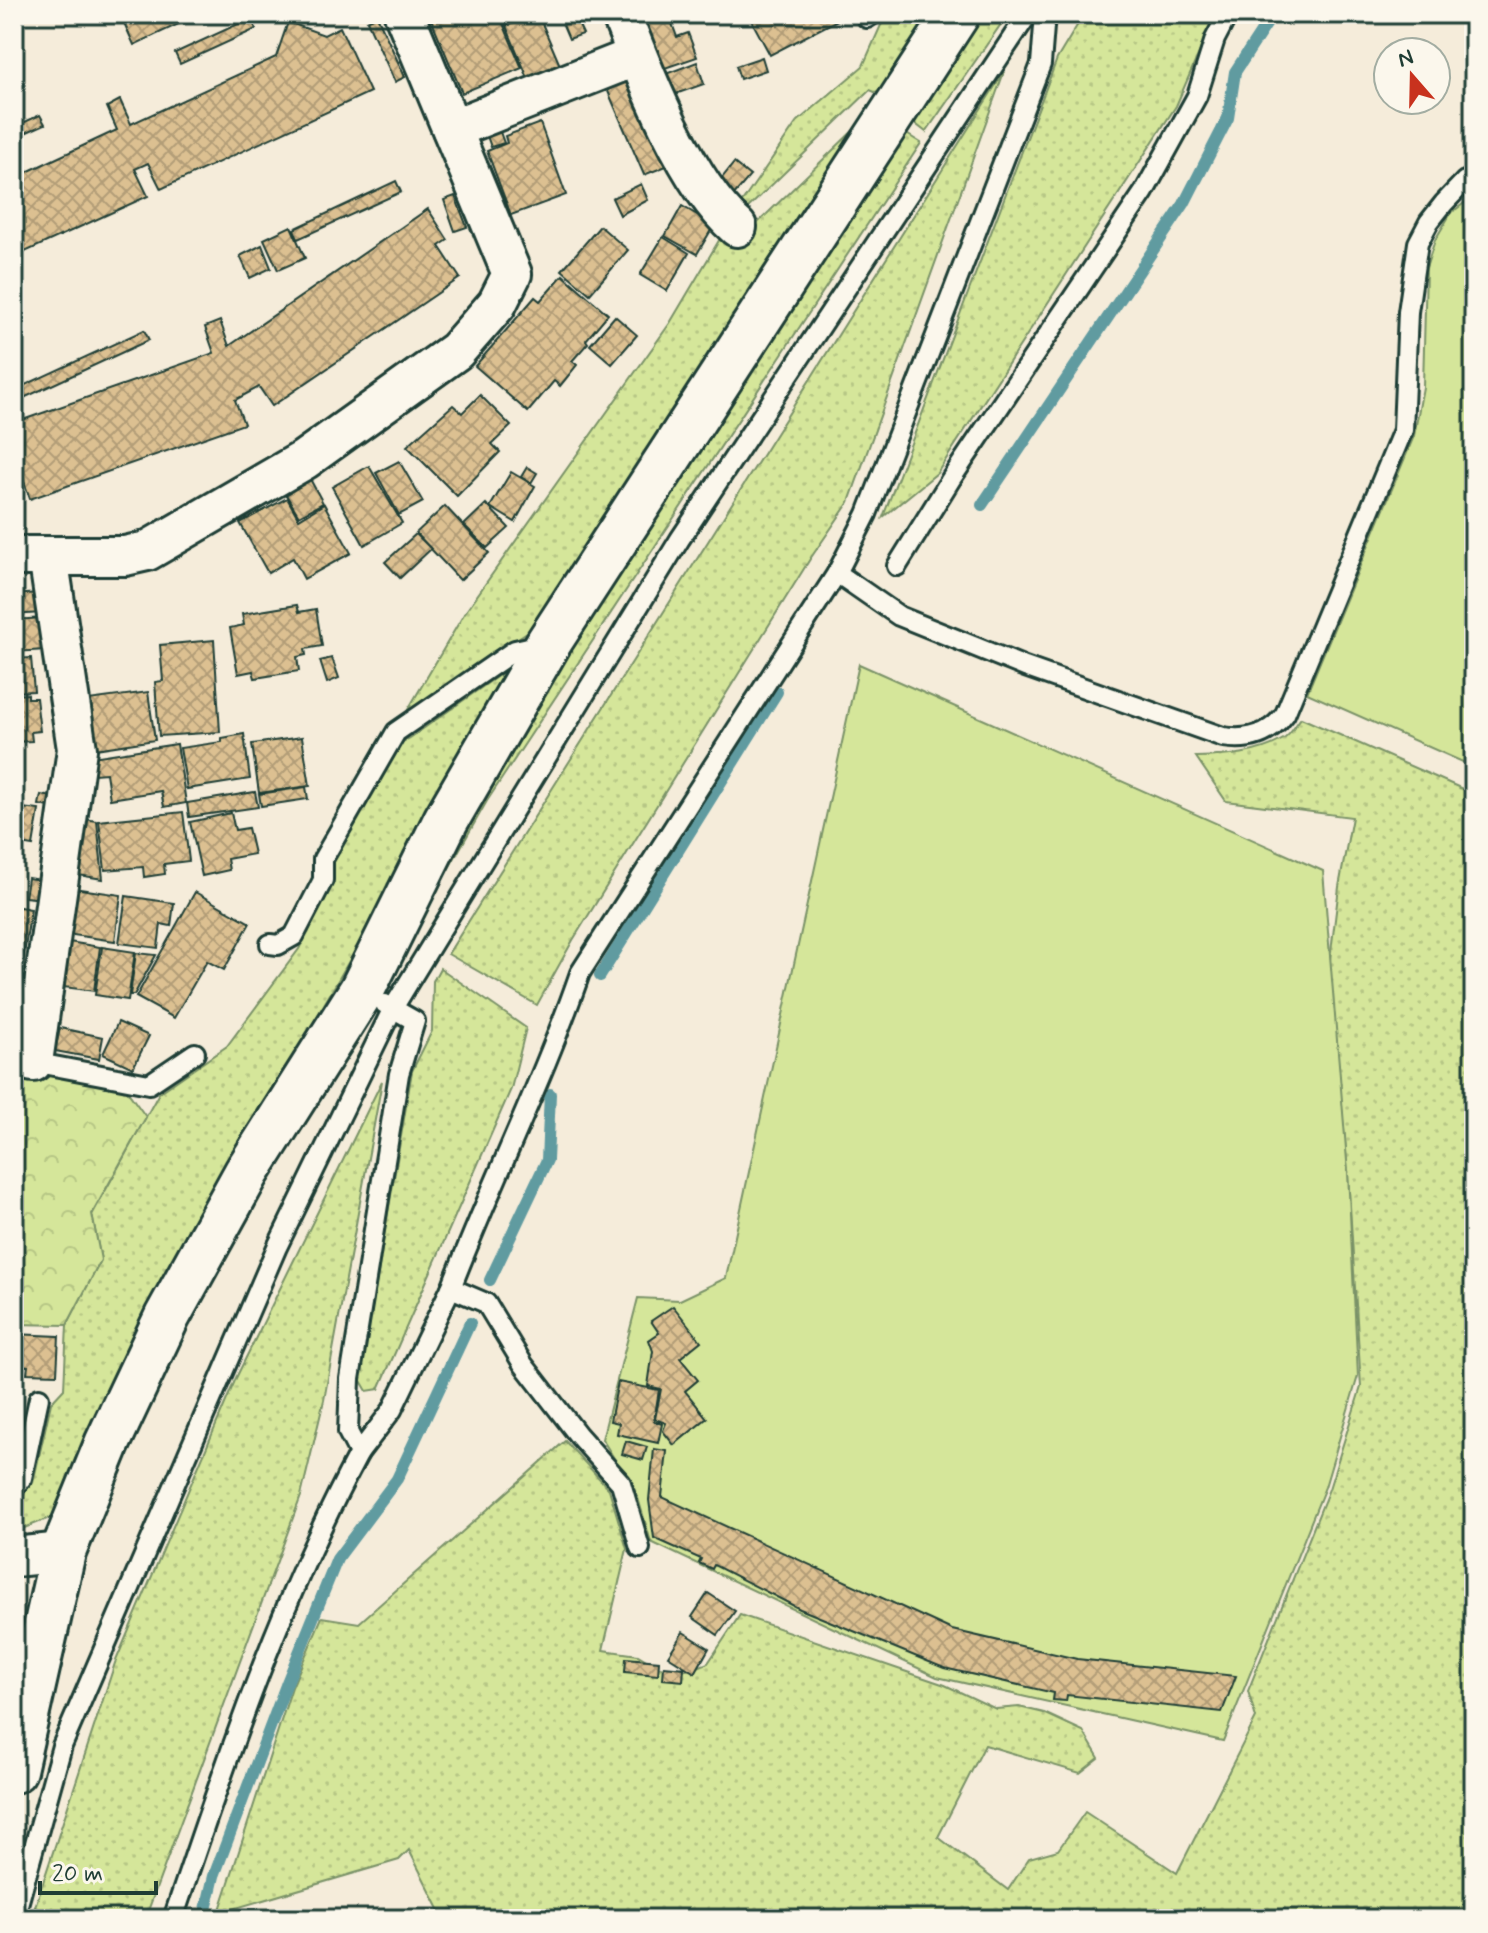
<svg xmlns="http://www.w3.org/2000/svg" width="1488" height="1933" font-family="Mynerve,sans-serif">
<defs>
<pattern id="grass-dots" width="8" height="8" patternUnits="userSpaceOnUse" patternTransform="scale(2)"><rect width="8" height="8" fill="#d5e69a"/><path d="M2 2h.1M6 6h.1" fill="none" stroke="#b6c685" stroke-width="1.8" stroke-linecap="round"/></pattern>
<pattern id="forest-crowns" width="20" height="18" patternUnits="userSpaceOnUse" patternTransform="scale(2)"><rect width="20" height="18" fill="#d5e69a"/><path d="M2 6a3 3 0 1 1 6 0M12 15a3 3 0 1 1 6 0" fill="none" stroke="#b6c685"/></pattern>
<pattern id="building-cross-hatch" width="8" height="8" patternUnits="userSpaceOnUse" patternTransform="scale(2)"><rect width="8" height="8" fill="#dcc091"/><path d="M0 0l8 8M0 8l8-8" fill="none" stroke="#b29d77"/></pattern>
</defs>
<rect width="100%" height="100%" fill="#f5ecda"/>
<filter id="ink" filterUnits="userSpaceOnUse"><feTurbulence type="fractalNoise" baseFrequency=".0125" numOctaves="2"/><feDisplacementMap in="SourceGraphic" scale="16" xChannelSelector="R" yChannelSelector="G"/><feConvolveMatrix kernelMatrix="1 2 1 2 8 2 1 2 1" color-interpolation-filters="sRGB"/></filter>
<g filter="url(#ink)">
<g fill="url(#grass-dots)" stroke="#7a9267" stroke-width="2">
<path d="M 893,14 L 936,14 L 882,95 L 870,90 L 746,210 L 736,211 L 797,122 L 863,66 L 881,25 Z"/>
<path d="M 983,14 L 1008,14 L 926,132 L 913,122 Z"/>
<path d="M 1084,14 L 1216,14 L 1176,106 L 937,473 L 883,517 L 1057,59 Z"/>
<path d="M 1004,72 L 849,502 L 810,559 L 573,940 L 537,1005 L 448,954 Z"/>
<path d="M 861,123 L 542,622 L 406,713 L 464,614 L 670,323 L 724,232 L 741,239 Z"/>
<path d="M 905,133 L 921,143 L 487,801 L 416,926 L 479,797 L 607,590 Z"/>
<path d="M 512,666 L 360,942 L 243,1145 L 60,1514 L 14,1532 L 14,1500 L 33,1483 L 51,1403 L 64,1389 L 67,1325 L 101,1260 L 92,1215 L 159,1093 L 227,1046 L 299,949 L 331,885 L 330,862 L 393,747 L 410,738 Z"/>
<path d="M 1301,718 L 1474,794 L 1474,1919 L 444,1919 L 409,1850 L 399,1860 L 219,1913 L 292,1687 L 322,1617 L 359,1623 L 565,1441 L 609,1489 L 627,1549 L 603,1650 L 638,1655 L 658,1667 L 690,1670 L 708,1663 L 740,1615 L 945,1685 L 996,1709 L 1019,1707 L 1044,1713 L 1083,1731 L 1099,1758 L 1080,1773 L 985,1745 L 938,1837 L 1008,1890 L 1029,1858 L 1058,1850 L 1085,1812 L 1177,1873 L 1256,1718 L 1248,1691 L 1329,1489 L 1361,1387 L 1348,1173 L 1329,968 L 1339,887 L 1352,817 L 1226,801 L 1196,757 C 1226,756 1258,755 1285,738 C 1291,734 1296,724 1301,718 Z"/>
<path d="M 440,968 L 526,1028 L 511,1089 L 379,1389 L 367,1391 L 360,1379 L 412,1071 L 432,1031 L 433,981 Z"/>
<path d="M 382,1081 L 324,1400 L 301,1496 L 145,1919 L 31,1919 L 115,1663 L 236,1378 Z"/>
</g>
<path fill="url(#forest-crowns)" stroke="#7a9267" stroke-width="2" d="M 14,1068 L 125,1088 L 146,1117 L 92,1214 L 101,1260 L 67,1325 L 14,1324 Z"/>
<g fill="#d5e69a" stroke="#7a9267" stroke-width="2">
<path d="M 1474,196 L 1474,767 L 1307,693 L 1414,436 L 1423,387 L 1426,268 L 1435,240 L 1451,213 Z"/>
<path d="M 859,664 L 1323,871 L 1348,1173 L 1358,1376 L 1325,1487 L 1223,1741 L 937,1677 L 651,1542 L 637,1495 L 602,1439 L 638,1298 L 680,1300 L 726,1278 Z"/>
</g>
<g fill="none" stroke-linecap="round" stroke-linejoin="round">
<g stroke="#609ba0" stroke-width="12">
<path d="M 982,505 L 1184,204 L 1228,118 L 1235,72 L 1273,14"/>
<path d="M 600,976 L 777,692"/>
<path d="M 490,1280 L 547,1160 L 550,1094"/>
<path d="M 204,1918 L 214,1876 L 286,1685 L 337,1559 L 397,1479 L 470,1323"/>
</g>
</g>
<g fill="url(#building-cross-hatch)" stroke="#1f3d34" stroke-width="2">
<path d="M 120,14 L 197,14 L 198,15 L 134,45 Z"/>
<path d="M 429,14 L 499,14 L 522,68 L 462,93 Z"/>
<path d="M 500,14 L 530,14 L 505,25 Z"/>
<path d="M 538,14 L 562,70 L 530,83 L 506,26 Z"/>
<path d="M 639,14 L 681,14 L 670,18 L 677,37 L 688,33 L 697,57 L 659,70 Z"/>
<path d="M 748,14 L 849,14 L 770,55 Z"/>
<path d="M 377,16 L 405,77 L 395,82 L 367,21 Z"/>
<path d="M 251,18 L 256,29 L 180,64 L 175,53 Z"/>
<path d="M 576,19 L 583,34 L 569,39 L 563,25 Z"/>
<path d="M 288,22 L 324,35 L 340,27 L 370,92 L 161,189 L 148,163 L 135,169 L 148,196 L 14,257 L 14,178 L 117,130 L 107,107 L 120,100 L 131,124 L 276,57 Z"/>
<path d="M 762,57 L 766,70 L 740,79 L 736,66 Z"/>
<path d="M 697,62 L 704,84 L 670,96 L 663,75 Z"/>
<path d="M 632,78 L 669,165 L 644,175 L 607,89 Z"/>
<path d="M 40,115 L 45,124 L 14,138 L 14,127 Z"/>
<path d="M 540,123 L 566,195 L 511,215 L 487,151 L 507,143 L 505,136 Z"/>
<path d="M 500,132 L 504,143 L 491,147 L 487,136 Z"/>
<path d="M 734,163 L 750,176 L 733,196 L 718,183 Z"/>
<path d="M 396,181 L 401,192 L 298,239 L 294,229 Z"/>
<path d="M 641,184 L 648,200 L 620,215 L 612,198 Z"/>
<path d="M 455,196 L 467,227 L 455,231 L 444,200 Z"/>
<path d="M 682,206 L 714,225 L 697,254 L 665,236 Z"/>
<path d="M 428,209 L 448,240 L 439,246 L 460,278 L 272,406 L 259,387 L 235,400 L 244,424 L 30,499 L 19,467 L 14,469 L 14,423 L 214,353 L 205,327 L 220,321 L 229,346 Z"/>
<path d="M 291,226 L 305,258 L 278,270 L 264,239 Z"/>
<path d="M 600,226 L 628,250 L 590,294 L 562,270 Z"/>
<path d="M 663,237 L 689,253 L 667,291 L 640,275 Z"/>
<path d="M 262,245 L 271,268 L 250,278 L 240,256 Z"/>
<path d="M 563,275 L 608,314 L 586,340 L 588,343 L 572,361 L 577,365 L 560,386 L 554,381 L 528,412 L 475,366 L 535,297 L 540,301 Z"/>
<path d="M 615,316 L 637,335 L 612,364 L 590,345 Z"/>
<path d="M 144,330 L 149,340 L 15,402 L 14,390 Z"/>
<path d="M 480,395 L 511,426 L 492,444 L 500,452 L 457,496 L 407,446 L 453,405 L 462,413 Z"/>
<path d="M 399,461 L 423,502 L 399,515 L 376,473 Z"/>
<path d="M 369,466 L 402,523 L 364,545 L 332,487 Z"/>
<path d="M 527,467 L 537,473 L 531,483 L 521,477 Z"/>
<path d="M 511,472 L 535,486 L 515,522 L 490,507 Z"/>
<path d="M 310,479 L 323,503 L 299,516 L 285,493 Z"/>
<path d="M 287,498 L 299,519 L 324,504 L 351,553 L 304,579 L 293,558 L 268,573 L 240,523 Z"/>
<path d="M 486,504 L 509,528 L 487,548 L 464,525 Z"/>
<path d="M 445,506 L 489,553 L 460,580 L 416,533 Z"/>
<path d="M 416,534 L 431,549 L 400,578 L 385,562 Z"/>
<path d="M 38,593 L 40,613 L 14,615 L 14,595 Z"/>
<path d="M 297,605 L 299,612 L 316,609 L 322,646 L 305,649 L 306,655 L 297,657 L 299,671 L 255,678 L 253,671 L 238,674 L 230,628 L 244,625 L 242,614 Z"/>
<path d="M 43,618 L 46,650 L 14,652 L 14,620 Z"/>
<path d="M 214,640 L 220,732 L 159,736 L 155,682 L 163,681 L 160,645 Z"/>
<path d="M 31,658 L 34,691 L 14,692 L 14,659 Z"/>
<path d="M 332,658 L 339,678 L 327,683 L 320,661 Z"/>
<path d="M 148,692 L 155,740 L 95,749 L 88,700 Z"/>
<path d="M 28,694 L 28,698 L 36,698 L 40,731 L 31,732 L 32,741 L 14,742 L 14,695 Z"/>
<path d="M 244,734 L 250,779 L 187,789 L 180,748 L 222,742 L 222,738 Z"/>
<path d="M 302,737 L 310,786 L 259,793 L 252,744 Z"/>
<path d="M 177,744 L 186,803 L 164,807 L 161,791 L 110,799 L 106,773 L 94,774 L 92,757 Z"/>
<path d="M 306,787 L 308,799 L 261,806 L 259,794 Z"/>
<path d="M 255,792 L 258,807 L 189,817 L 187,803 Z"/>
<path d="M 41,795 L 58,798 L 55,808 L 39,805 Z"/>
<path d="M 14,807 L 39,810 L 33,846 L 14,843 Z"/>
<path d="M 183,812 L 189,861 L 164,864 L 165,874 L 144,877 L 143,867 L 105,870 L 99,821 Z"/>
<path d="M 231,813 L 235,830 L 248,828 L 254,854 L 227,859 L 229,870 L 202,876 L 190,822 Z"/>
<path d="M 80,818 L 97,821 L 103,879 L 72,874 Z"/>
<path d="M 28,878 L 46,881 L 43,899 L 25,897 Z"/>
<path d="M 73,888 L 121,895 L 115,941 L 66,934 Z"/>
<path d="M 195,892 L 250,923 L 224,970 L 207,961 L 174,1018 L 136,997 Z"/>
<path d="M 126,896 L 174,903 L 171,926 L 161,924 L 158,948 L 119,943 Z"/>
<path d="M 14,906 L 31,909 L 20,979 L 14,978 Z"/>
<path d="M 69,942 L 100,947 L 94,991 L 63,987 Z"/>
<path d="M 102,947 L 135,952 L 128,1000 L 95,995 Z"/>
<path d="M 136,953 L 156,955 L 134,995 L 130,995 Z"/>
<path d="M 118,1022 L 149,1036 L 133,1068 L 103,1054 Z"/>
<path d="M 60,1028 L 103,1037 L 99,1059 L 55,1051 Z"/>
<path d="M 673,1306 L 701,1341 L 680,1358 L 698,1380 L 685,1391 L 707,1418 L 674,1445 L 663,1431 L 666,1423 L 655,1419 L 661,1389 L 648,1386 L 653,1351 L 649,1340 L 659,1333 L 651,1321 Z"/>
<path d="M 14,1334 L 59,1336 L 57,1374 L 27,1373 L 28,1366 L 14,1365 Z"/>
<path d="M 618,1382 L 659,1390 L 654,1421 L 662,1424 L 658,1443 L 617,1434 L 619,1423 L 610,1421 Z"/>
<path d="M 626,1441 L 647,1447 L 643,1460 L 622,1454 Z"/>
<path d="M 654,1449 L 667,1451 L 662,1497 L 952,1630 L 1077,1659 L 1236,1676 L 1222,1712 L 1067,1695 L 1066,1701 L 1053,1700 L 1054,1693 L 944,1668 L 800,1609 L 714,1565 L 712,1569 L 699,1563 L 701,1559 L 654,1538 L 649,1500 Z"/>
<path d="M 708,1593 L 735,1611 L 718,1635 L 692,1617 Z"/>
<path d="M 683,1632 L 709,1648 L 695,1673 L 668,1656 Z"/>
<path d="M 626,1658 L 659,1661 L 658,1675 L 625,1672 Z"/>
<path d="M 664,1666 L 684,1668 L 683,1681 L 663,1679 Z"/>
</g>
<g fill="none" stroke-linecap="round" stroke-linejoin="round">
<defs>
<g id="lane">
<path d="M 867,18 L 873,14"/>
<path d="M 897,566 L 951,479 L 1144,192 L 1197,96 L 1215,39 L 1228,14"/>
<path d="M 837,573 L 899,616 L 1025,667 L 1223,737 C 1248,741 1270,735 1285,714 L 1403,430 L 1408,312 L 1418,243 L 1429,222 L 1444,203 L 1465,181 L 1474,179"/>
<path d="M 270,944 L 278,945 L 294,936 L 323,880 L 323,859 L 396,732 L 515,650 L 542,644"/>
<path d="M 385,1004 L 415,1021 L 399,1074 L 350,1379 L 348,1432 L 359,1453 L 392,1410 L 451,1288 L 486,1303 L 523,1364 L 578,1435 L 621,1483 L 640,1548"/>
<path d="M 33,1062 L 149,1084 L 195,1053"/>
<path d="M 451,1288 C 492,1182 543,1080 580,973 L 837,573 L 867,514 L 1041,64 L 1045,14"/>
<path d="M 14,1488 L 22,1478 L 39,1398"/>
<path d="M 14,1919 L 62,1746 L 277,1247 L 393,1008 L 680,539 L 1028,14"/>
<path d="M 173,1919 C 226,1761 280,1600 359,1453"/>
</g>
<g id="street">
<path d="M 621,14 C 645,76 687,184 737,227"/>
<path d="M 452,129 L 637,56"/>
<path d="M 14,556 L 125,556 L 147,551 L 304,460 L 456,351 L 497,304 L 512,274 L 404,14"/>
<path d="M 14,1058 L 33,1062 L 77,749 L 48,556"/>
<path d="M 14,1557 L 63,1552"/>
</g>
<path id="secondary" d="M 14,1770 L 63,1552 L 107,1444 L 167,1317 L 247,1172 L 362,990 L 446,820 L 549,642 L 957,14"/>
</defs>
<use href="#lane" stroke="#1f3d34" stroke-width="24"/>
<use href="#street" stroke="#1f3d34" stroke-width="44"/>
<use href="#secondary" stroke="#1f3d34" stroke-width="50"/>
<use href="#lane" stroke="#fbf7ec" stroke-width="18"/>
<use href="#street" stroke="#fbf7ec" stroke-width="38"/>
<use href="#secondary" stroke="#fbf7ec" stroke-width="44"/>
</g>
</g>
<rect width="1488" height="1933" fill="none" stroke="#fbf7ec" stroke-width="48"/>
<rect x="24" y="24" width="1440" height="1885" fill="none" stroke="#1f3d34" stroke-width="3" filter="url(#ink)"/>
<g transform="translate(1412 76) rotate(340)"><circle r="38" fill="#fbf7ec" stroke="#a3ada2" stroke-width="2"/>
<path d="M0-6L14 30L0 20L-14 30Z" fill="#c8321e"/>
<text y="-12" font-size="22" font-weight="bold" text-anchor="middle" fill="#1f3d34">N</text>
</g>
<path d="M40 1881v12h116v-12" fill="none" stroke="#1f3d34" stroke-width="4"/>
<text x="52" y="1881" font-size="24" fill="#1f3d34" stroke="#fbf7ec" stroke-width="6" paint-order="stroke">20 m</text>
</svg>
